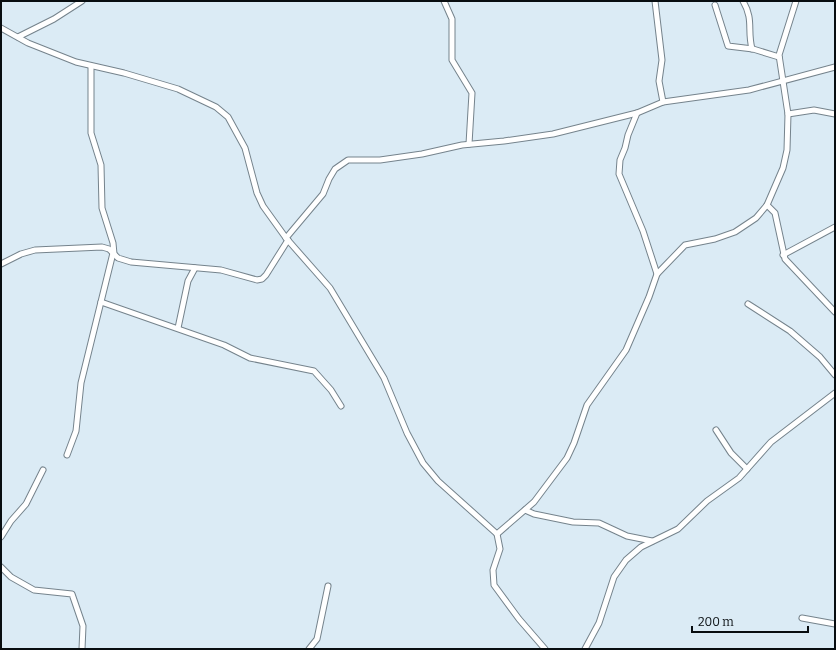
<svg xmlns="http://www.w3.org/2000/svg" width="836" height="650" font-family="Bitter,serif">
<rect width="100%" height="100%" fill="#dbebf5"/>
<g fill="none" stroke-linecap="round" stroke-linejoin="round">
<defs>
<g id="minor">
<path d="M 444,1 L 452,19 L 452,60 L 472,93 L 469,144"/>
<path d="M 655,1 L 662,60 L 659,81 L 663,102"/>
<path d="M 743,1 C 754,20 747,29 752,49"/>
<path d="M 715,5 L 728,46 L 753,49 L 779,57"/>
<path d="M 1,28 L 28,43 L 76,62 L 124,73 L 178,89 L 216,107 L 228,117 L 245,148 L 257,193 L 263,206 L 286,238 L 330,288 L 384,378 L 407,433 L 423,463 L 438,481 L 497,534 L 500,549 L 493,570 L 494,585 L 519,619 L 545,649"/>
<path d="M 18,37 L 54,19 L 82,1"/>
<path d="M 91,66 L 91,133 L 101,165 L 102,208 L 113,243 L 114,254"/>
<path d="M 637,113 L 628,135 L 625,148 L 620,160 L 619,174 L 643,231 L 657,274"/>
<path d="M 788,114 L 814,110 L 835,114"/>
<path d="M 767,205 L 775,213 L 785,259 L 835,312"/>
<path d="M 286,238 L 323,194 L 329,179 L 335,169 L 348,160 L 380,160 L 422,154 L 462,145 L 504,141 L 553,134 L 637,113 L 663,102 L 749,90 L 835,67"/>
<path d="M 783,255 L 835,227"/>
<path d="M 1,264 L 21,254 L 35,250 L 102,247 L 109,249 L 118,258 L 131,262 L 221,270 L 257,280 L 262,279 L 266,275 L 288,240"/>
<path d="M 101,302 L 224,345 L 250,358 L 314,371 L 331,390 L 341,406"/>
<path d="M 748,304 L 790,331 L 820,357 L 835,375"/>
<path d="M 178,328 L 188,281 L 195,268"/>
<path d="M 716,430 L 731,453 L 747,469"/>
<path d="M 67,455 L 76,431 L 81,383 L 113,253"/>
<path d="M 525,510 L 534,514 L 573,522 L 599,523 L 627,536 L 652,541"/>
<path d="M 497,534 L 534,502 L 567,458 L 574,443 L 587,405 L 626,350 L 649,297 L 657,274 L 685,245 L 715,239 L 735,232 L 756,218 L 767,205 L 783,168 L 787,150 L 788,114 L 779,55 L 796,1"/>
<path d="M 1,537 L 11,521 L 26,504 L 43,470"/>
<path d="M 1,567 L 11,577 L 34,590 L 72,594 L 83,626 L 82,649"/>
<path d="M 802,618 L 835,624"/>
<path d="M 309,649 L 317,639 L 328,586"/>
<path d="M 585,649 L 599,623 L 614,577 L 626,560 L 641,547 L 678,529 L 707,501 L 739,478 L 771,442 L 835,393"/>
</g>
</defs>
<use href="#minor" stroke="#75838c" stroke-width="7"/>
<use href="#minor" stroke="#fff" stroke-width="5"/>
</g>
<rect width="836" height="650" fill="none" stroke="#080d10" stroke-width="4"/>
<path d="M692 626v6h116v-6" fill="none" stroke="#080d10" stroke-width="2"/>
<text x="698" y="626" font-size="12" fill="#080d10" stroke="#dbebf5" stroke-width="3" paint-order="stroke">200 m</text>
</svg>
